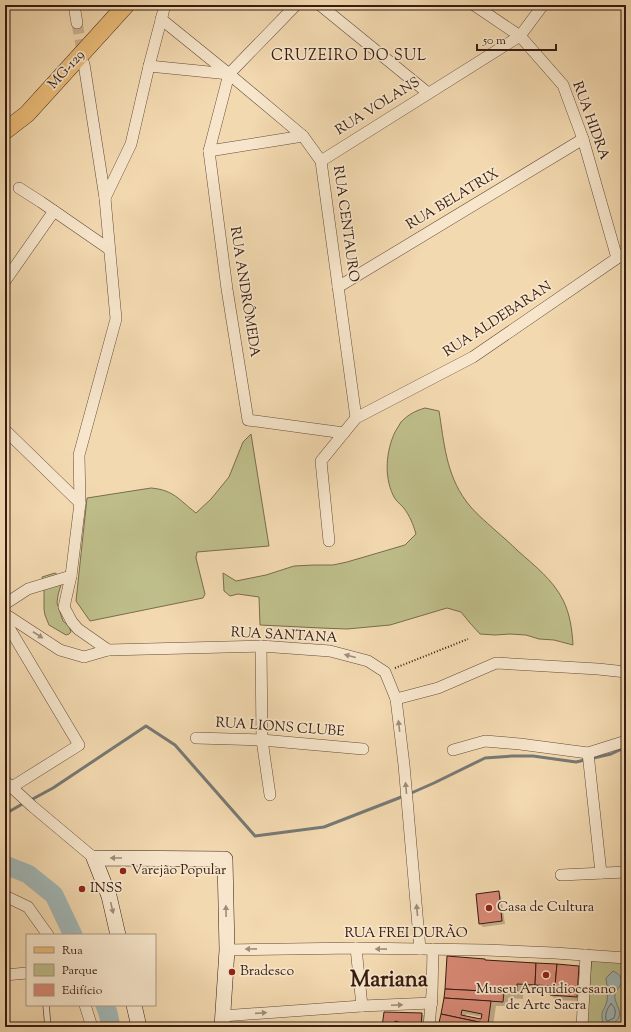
<svg xmlns="http://www.w3.org/2000/svg" width="631" height="1032" font-family="'Sorts Mill Goudy',serif">
<rect width="100%" height="100%" fill="#f3d9b0"/>
<filter id="stains"><feTurbulence type="fractalNoise" baseFrequency=".005" numOctaves="4"/><feColorMatrix values="0 0 0 0 .2 0 0 0 0 .09 0 0 0 0 .02 0 0 0 .5 -.17"/></filter>
<radialGradient id="worn" r=".72"><stop offset=".6" stop-color="#630" stop-opacity="0"/><stop offset="1" stop-color="#630" stop-opacity=".3"/></radialGradient>
<g fill="#bebe8a" stroke="#7a6c4e">
<path d="M 425,408 L 439,411 C 444,442 446,474 466,501 C 474,512 485,521 496,531 C 503,537 511,544 518,551 C 535,566 553,580 563,600 C 570,614 572,629 573,645 L 554,640 L 539,639 L 526,635 L 510,634 L 495,635 L 480,634 L 470,623 L 461,612 L 447,608 L 390,625 L 347,629 L 321,628 L 260,625 L 259,597 L 238,594 L 230,596 L 224,591 L 223,573 L 236,581 L 266,575 L 294,566 L 314,565 L 333,565 L 347,562 L 405,545 L 416,534 C 413,524 410,516 403,507 C 399,503 395,500 393,495 C 384,476 386,451 395,432 C 397,429 399,425 401,422 C 409,414 415,411 425,408 Z"/>
<path d="M 251,434 L 269,546 L 197,552 L 196,558 L 205,594 L 203,598 L 90,621 L 76,601 L 87,498 L 151,488 C 174,490 179,500 196,513 L 211,499 L 229,477 L 243,442 Z"/>
<path d="M 55,573 L 63,578 L 58,595 L 57,603 L 63,621 L 69,626 L 71,632 L 69,634 L 66,635 L 49,625 L 45,615 L 44,609 L 44,586 L 42,577 Z"/>
<path d="M 592,956 L 626,959 L 626,1027 L 586,1027 Z"/>
</g>
<path fill="#a1b7b7" stroke="#767975" d="M 613,971 C 617,973 621,975 621,980 C 623,986 616,988 615,994 C 613,1004 627,1014 614,1023 C 610,1026 607,1025 603,1023 C 600,1010 604,1012 607,1001 C 608,993 607,986 606,978 Z"/>
<g fill="#0003" fill-rule="evenodd">
<path d="M 498,893 L 501,896 L 505,924 L 483,927 L 480,924 Z"/>
<path d="M 485,960 L 486,961 L 578,967 L 583,971 L 581,1001 L 556,1000 L 551,995 L 552,988 L 541,988 L 541,991 L 523,990 L 523,999 L 508,998 L 508,1006 L 496,1006 L 493,1026 L 500,1027 L 439,1027 ZM 466,1014 L 482,1017 L 482,1020 L 466,1017 Z"/>
<path d="M 385,1013 L 422,1014 L 427,1018 L 426,1027 L 402,1027 L 402,1026 L 399,1026 L 399,1027 L 383,1027 Z"/>
</g>
<g fill="none" stroke-linecap="round" stroke-linejoin="round">
<path stroke="#6b6964" stroke-width="1" d="M 611,1004 C 616,1007 616,1013 614,1018 L 608,1021 L 606,1020 C 605,1014 607,1008 611,1004 Z"/>
<g stroke="#767975" stroke-width="3">
<path d="M 409,794 L 434,783 L 485,758 L 512,756 L 533,756 L 576,762 L 611,754 L 626,747"/>
<path d="M 29,801 L 53,788 L 146,726 L 175,745 L 255,836 L 324,827 L 404,796"/>
<path d="M 5,814 L 24,803"/>
</g>
<g stroke="#a1b7b7" stroke-width="19">
<path d="M 5,865 L 28,874 L 54,895 L 73,935"/>
<path d="M 105,1005 L 108,1013 L 111,1027"/>
</g>
</g>
<g fill="#d98a77" stroke="#351b11" fill-rule="evenodd">
<path d="M 499,891 L 502,921 L 479,924 L 476,894 Z"/>
<path d="M 447,956 L 485,959 L 485,960 L 536,963 L 535,985 L 517,984 L 517,993 L 445,989 Z"/>
<path d="M 536,963 L 557,964 L 555,986 L 535,985 Z"/>
<path d="M 557,964 L 579,966 L 577,997 L 550,995 L 551,986 L 555,986 Z"/>
<path d="M 445,989 L 504,992 L 503,1002 L 444,998 Z"/>
<path d="M 444,998 L 491,1001 L 488,1024 L 441,1014 ZM 462,1010 L 482,1014 L 481,1019 L 461,1015 Z"/>
<path d="M 384,1012 L 422,1013 L 421,1027 L 401,1027 L 402,1023 L 395,1021 L 394,1027 L 382,1027 Z"/>
<path d="M 441,1014 L 488,1024 L 505,1027 L 438,1027 Z"/>
</g>
<g fill="none" stroke-linecap="round" stroke-linejoin="round">
<path stroke="#cdb390" stroke-width="11" stroke-dasharray="11 5.5" stroke-linecap="butt" d="M 77,23 L 83,56"/>
<defs>
<path id="lane" d="M 46,1005 L 48,1027"/>
<g id="street">
<path d="M 74,5 L 77,23"/>
<path d="M 320,5 L 428,93"/>
<path d="M 474,5 L 520,36 L 563,85 L 583,139 L 617,258"/>
<path d="M 161,19 L 229,74 L 303,136 L 321,161 L 356,418"/>
<path d="M 84,64 L 105,198 L 116,319 L 79,455 L 80,503 L 71,576 L 64,607 L 72,622 L 78,629 L 108,650"/>
<path d="M 149,66 L 229,74"/>
<path d="M 229,74 L 209,151 L 227,289 L 248,420 L 344,433"/>
<path d="M 229,74 L 296,5"/>
<path d="M 209,151 L 303,136"/>
<path d="M 321,161 L 520,36 L 543,5"/>
<path d="M 19,188 L 41,202 L 109,249"/>
<path d="M 105,198 L 131,144 L 149,66 L 165,5"/>
<path d="M 5,281 L 54,211"/>
<path d="M 338,287 L 583,139"/>
<path d="M 5,430 L 80,503"/>
<path d="M 329,541 L 321,461 L 356,418 L 473,357 L 626,252"/>
<path d="M 5,604 L 28,589 L 71,576"/>
<path d="M 5,614 L 60,650 L 84,657 L 108,650 L 261,646 L 330,651 L 368,661 L 385,672 L 396,699 L 404,765 L 420,949"/>
<path d="M 5,621 L 79,745 L 12,787"/>
<path d="M 261,646 L 262,740 L 270,795"/>
<path d="M 396,699 L 438,688 L 496,663 L 598,669 L 626,672"/>
<path d="M 196,738 L 262,740 L 363,749"/>
<path d="M 453,750 L 485,741 L 520,744 L 588,753 L 626,741"/>
<path d="M 588,753 L 601,873"/>
<path d="M 5,781 L 32,806 L 94,858"/>
<path d="M 561,875 L 626,872"/>
<path d="M 5,896 L 28,907 L 48,935"/>
<path d="M 356,948 L 362,1006"/>
<path d="M 227,950 L 356,948 L 486,950 L 555,953 L 626,958"/>
<path d="M 5,975 L 27,973"/>
<path d="M 85,1005 L 92,1027"/>
<path d="M 222,1016 L 362,1006 L 432,1003"/>
<path d="M 429,1027 L 432,993 L 433,949"/>
<path d="M 582,1027 L 586,955"/>
</g>
<g id="secondary">
<path d="M 118,935 L 109,896 L 94,858 L 225,859 L 227,950 L 222,1027"/>
<path d="M 134,1005 L 139,1027"/>
</g>
<path id="primary" d="M 5,131 L 27,114 L 126,5"/>
</defs>
<use href="#lane" stroke="#644a39" stroke-width="7"/>
<use href="#street" stroke="#644a39" stroke-width="12"/>
<use href="#secondary" stroke="#351b11" stroke-width="16"/>
<use href="#primary" stroke="#351b11" stroke-width="18"/>
<path stroke="#351b11" stroke-width="2" stroke-dasharray="1 2" stroke-linecap="butt" d="M 395,668 L 468,639"/>
<use href="#lane" stroke="#f7e6cc" stroke-width="5.5"/>
<use href="#street" stroke="#f7e6cc" stroke-width="11"/>
<use href="#secondary" stroke="#f7e6cc" stroke-width="15"/>
<use href="#primary" stroke="#eabc78" stroke-width="17"/>
</g>
<defs><path id="oneway-solid" d="M-6-.8H1V-3.2L6.5 0L1 3.2V.8H-6Z"/></defs>
<g fill="#a08b78">
<use href="#oneway-solid" transform="translate(38 635) rotate(33)"/>
<use href="#oneway-solid" transform="translate(350 656) rotate(-165)"/>
<use href="#oneway-solid" transform="translate(399 726) rotate(-97)"/>
<use href="#oneway-solid" transform="translate(406 788) rotate(-95)"/>
<use href="#oneway-solid" transform="translate(116 858) rotate(-180)"/>
<use href="#oneway-solid" transform="translate(112 908) rotate(77)"/>
<use href="#oneway-solid" transform="translate(417 910) rotate(-95)"/>
<use href="#oneway-solid" transform="translate(226 911) rotate(-91)"/>
<use href="#oneway-solid" transform="translate(251 949) rotate(179)"/>
<use href="#oneway-solid" transform="translate(381 949) rotate(-179)"/>
<use href="#oneway-solid" transform="translate(397 1005) rotate(-3)"/>
<use href="#oneway-solid" transform="translate(261 1013) rotate(-4)"/>
</g>
<g fill="#8f2418" stroke="#f7e6cc" stroke-width="1.5">
<circle cx="123" cy="871" r="4"/>
<circle cx="82" cy="889" r="4"/>
<circle cx="489" cy="908" r="4"/>
<circle cx="232" cy="972" r="4"/>
<circle cx="546" cy="975" r="4"/>
</g>
<g text-anchor="middle" dominant-baseline="central" stroke-width="3.5" stroke-linejoin="round" paint-order="stroke">
<g font-size="14" fill="#351b11" stroke="#f7e6cc">
<text transform="translate(67 70) rotate(-48)">MG-129</text>
<text transform="translate(378 107) rotate(-32)">RUA VOLANS</text>
<text transform="translate(590 121) rotate(70)">RUA HIDRA</text>
<text transform="translate(453 200) rotate(-31)">RUA BELATRIX</text>
<text transform="translate(345 224) rotate(82)">RUA CENTAURO</text>
<text transform="translate(244 292) rotate(81)">RUA ANDRÔMEDA</text>
<text transform="translate(498 320) rotate(-33)">RUA ALDEBARAN</text>
<text transform="translate(284 636) rotate(3)">RUA SANTANA</text>
<text transform="translate(280 728) rotate(4)">RUA LIONS CLUBE</text>
<text x="406" y="934">RUA FREI DURÃO</text>
</g>
<g font-size="14" fill="#351b11" stroke="#f7e6cc" text-anchor="start">
<text x="131" y="871">Varejão Popular</text>
<text x="90" y="889">INSS</text>
<text x="497" y="908">Casa de Cultura</text>
<text x="240" y="972">Bradesco</text>
<text x="546" y="990" text-anchor="middle">Museu Arquidiocesano<tspan x="546" dy="16">de Arte Sacra</tspan></text>
</g>
<g font-size="15" letter-spacing="1" fill="#351b11" stroke="#f7e6cc">
<text x="349" y="56">CRUZEIRO DO SUL</text>
</g>
<g font-size="22" font-weight="bold" fill="#351b11" stroke="#f7e6cc">
<text x="389" y="981">Mariana</text>
</g>
</g>
<rect width="631" height="1032" fill="none" stroke="#f3d9b0" stroke-width="20"/>
<rect x="6" y="6" width="619" height="1020" fill="none" stroke="#351b11" stroke-width="2"/>
<rect x="10" y="10" width="611" height="1012" fill="none" stroke="#351b11"/>
<rect x="26" y="934" width="130" height="72" fill="#f7e6cc" stroke="#a99581"/>
<rect x="34" y="947" width="20" height="6" fill="#eabc78" stroke="#a99581"/>
<text x="62" y="954" font-size="12" fill="#351b11">Rua</text>
<rect x="34" y="964" width="20" height="12" fill="#bebe8a" stroke="#a99581"/>
<text x="62" y="974" font-size="12" fill="#351b11">Parque</text>
<rect x="34" y="984" width="20" height="12" fill="#d98a77" stroke="#a99581"/>
<text x="62" y="994" font-size="12" fill="#351b11">Edifício</text>
<path d="M477 44v6h79v-6" fill="none" stroke="#351b11" stroke-width="2"/>
<text x="483" y="44" font-size="12" fill="#351b11" stroke="#f7e6cc" stroke-width="3" paint-order="stroke">50 m</text>
<rect width="100%" height="100%" filter="url(#stains)"/>
<rect width="100%" height="100%" fill="url(#worn)"/>
</svg>
